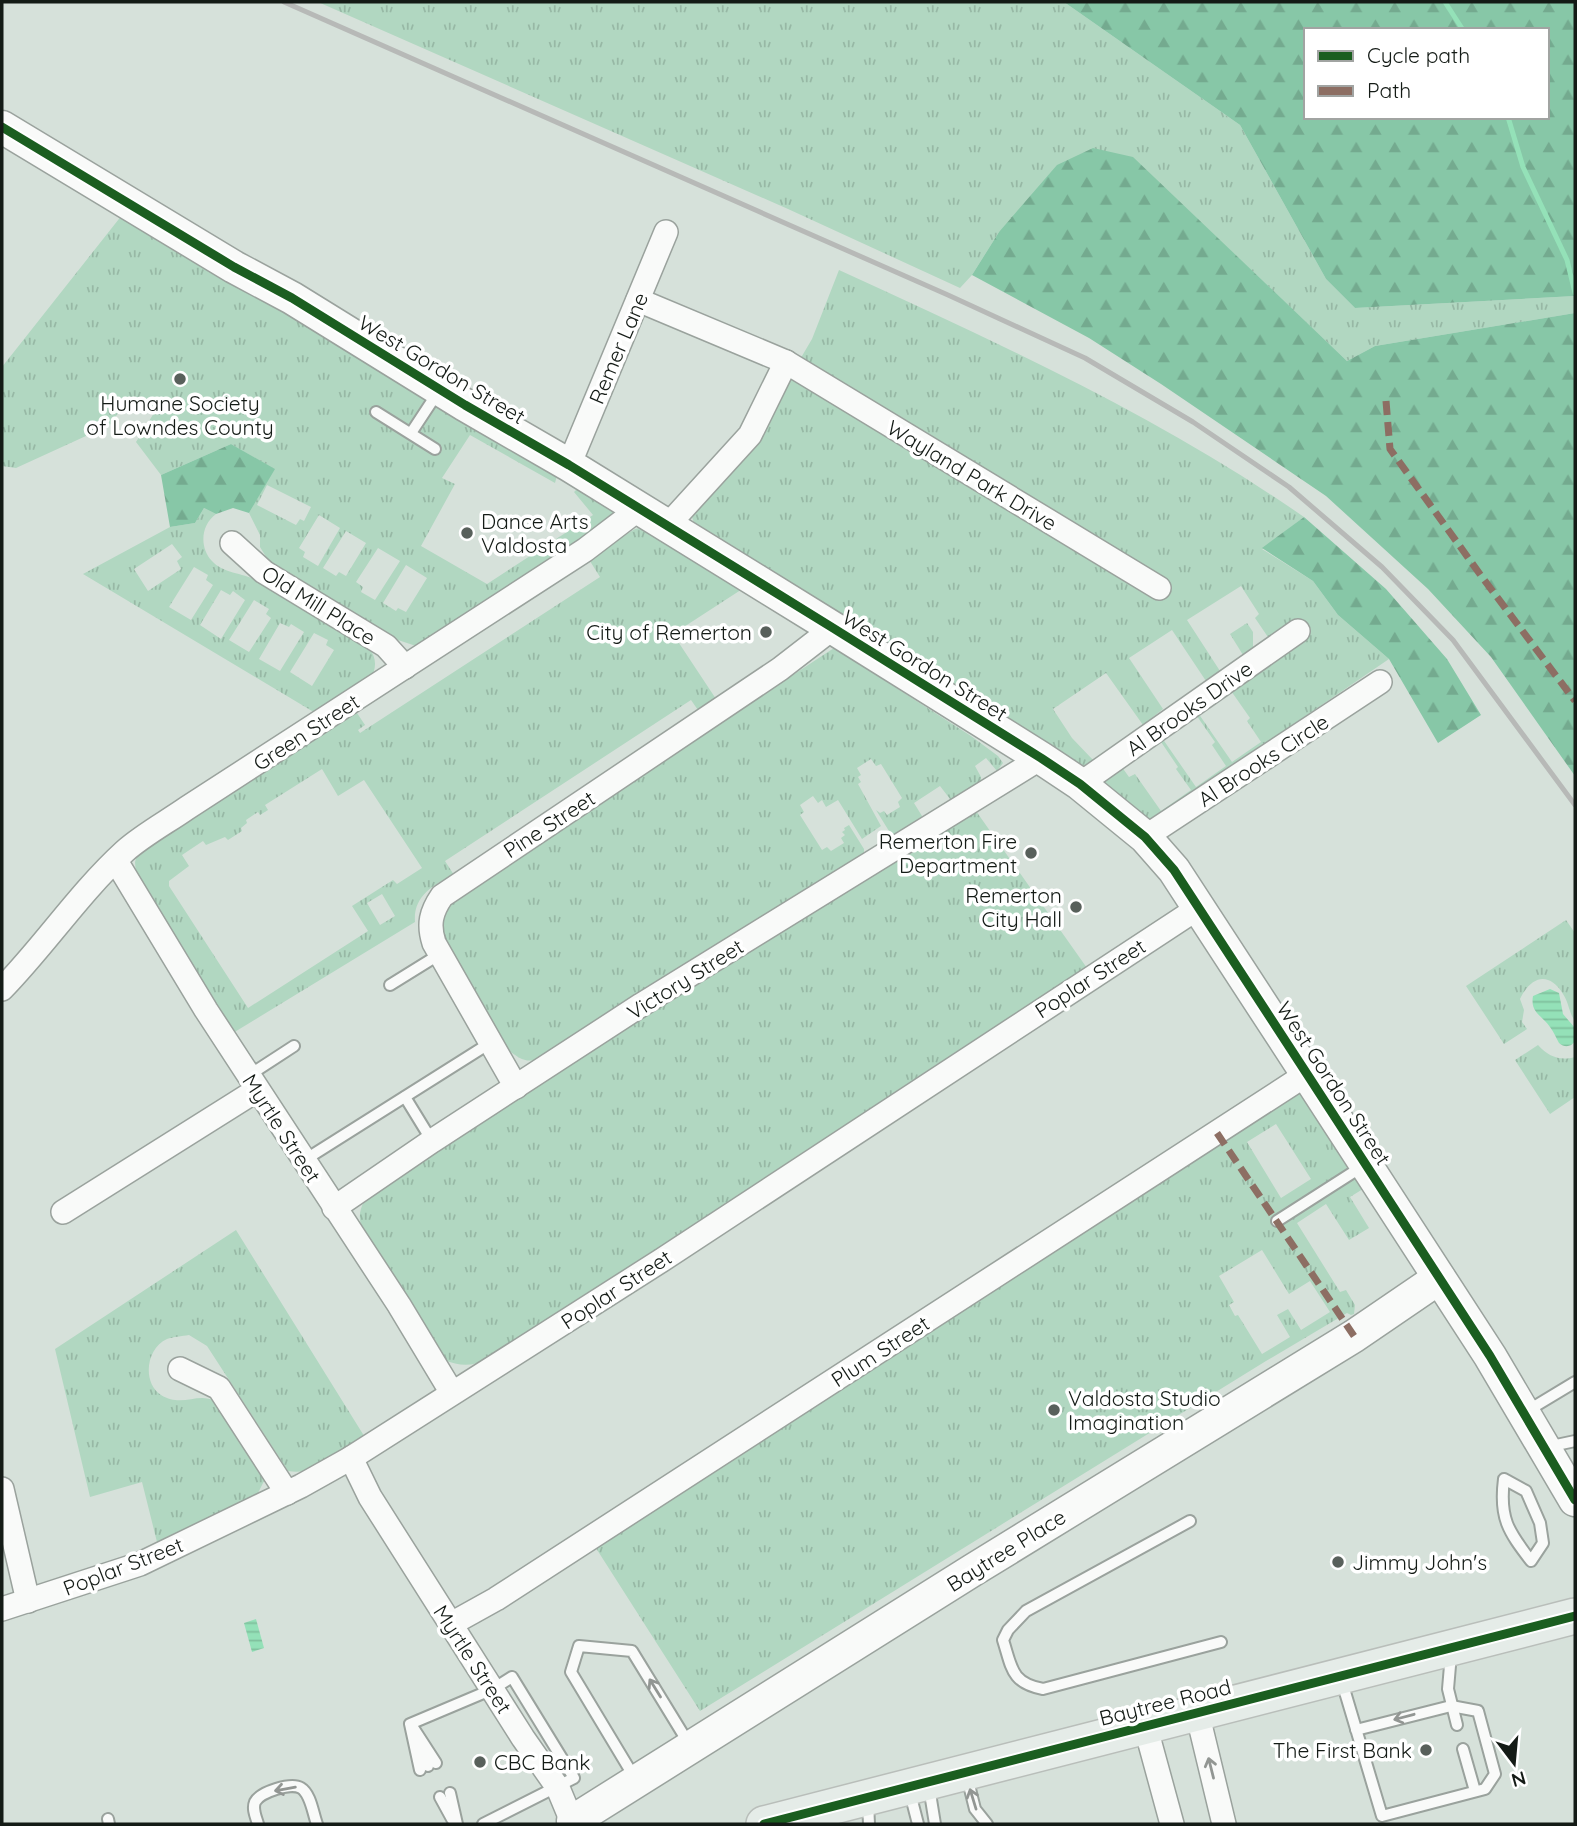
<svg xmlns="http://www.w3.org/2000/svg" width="1577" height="1826" font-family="Quicksand,sans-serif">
<defs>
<pattern id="grass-tufts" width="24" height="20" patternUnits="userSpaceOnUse" patternTransform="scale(1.75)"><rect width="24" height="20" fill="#b1d7c1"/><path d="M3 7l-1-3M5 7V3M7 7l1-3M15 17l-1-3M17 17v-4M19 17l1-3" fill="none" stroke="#97b8a5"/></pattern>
<pattern id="forest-firs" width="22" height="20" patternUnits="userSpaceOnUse" patternTransform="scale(1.75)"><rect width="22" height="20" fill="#87c7a7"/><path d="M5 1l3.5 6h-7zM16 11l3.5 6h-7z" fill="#74aa8f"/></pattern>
<pattern id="water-rules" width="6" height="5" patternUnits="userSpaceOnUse" patternTransform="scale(1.75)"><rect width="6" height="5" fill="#94e1b8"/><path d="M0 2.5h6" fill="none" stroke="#7fc09d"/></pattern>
</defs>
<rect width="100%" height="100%" fill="#d6e1da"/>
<g fill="url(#grass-tufts)" fill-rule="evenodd">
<path d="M 318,2 L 1064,2 L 1240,125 L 1326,279 L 1355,308 L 1575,296 L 1575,313 L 1375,346 L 1347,361 L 1133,158 L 999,232 L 972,275 L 960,288 L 788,209 Z"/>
<path d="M 126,210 L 558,472 L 555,483 L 470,435 L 442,478 L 455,484 L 421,546 L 487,584 L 593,515 L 574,492 L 580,486 L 615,502 L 617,518 L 419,647 L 398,640 L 268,560 L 260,547 L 260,535 L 249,513 L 274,469 L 231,444 L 161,475 L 136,442 L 154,413 L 129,397 L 110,425 L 16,468 L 2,466 L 2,367 ZM 267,485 L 311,507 L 304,521 L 300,519 L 296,525 L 257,505 ZM 319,515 L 340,528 L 318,566 L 303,557 L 305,552 L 299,548 ZM 346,531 L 366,543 L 346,576 L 339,572 L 336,576 L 323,568 ZM 378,548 L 400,561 L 375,600 L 361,592 L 363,587 L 356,582 ZM 406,565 L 427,578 L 406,612 L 398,608 L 396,611 L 383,603 Z"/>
<path d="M 839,270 C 998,343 1160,417 1304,517 L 1262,549 L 1313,581 L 1338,615 L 1389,659 L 1152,821 L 1145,822 L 1106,789 L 1104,777 L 1119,763 L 1129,777 L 1135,774 L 1161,811 L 1191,790 L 1176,769 L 1178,767 L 1157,736 L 1160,735 L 1196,787 L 1226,766 L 1212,745 L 1215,742 L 1194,712 L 1196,710 L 1232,762 L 1261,742 L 1247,721 L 1250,718 L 1229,688 L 1270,640 L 1255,618 L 1259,614 L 1241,586 L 1187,620 L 1220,671 L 1206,681 L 1172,630 L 1129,658 L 1163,709 L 1143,725 L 1106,673 L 1053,709 L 1072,738 L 1094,761 L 1080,767 L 695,526 L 692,517 L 692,506 L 766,417 L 812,339 Z"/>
<path d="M 204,508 L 216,514 C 201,525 199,547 212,561 C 222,573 243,573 256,580 C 295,599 332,625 368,647 C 377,657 377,668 370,680 L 317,714 L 83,574 L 170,527 L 195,523 ZM 172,544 L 182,557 L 177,561 L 181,569 L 148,591 L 134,569 ZM 194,567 L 208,575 L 206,580 L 213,585 L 191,620 L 169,607 ZM 221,590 L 230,595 L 233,591 L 245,600 L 221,639 L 200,625 ZM 254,600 L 269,609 L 266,614 L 271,618 L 249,652 L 229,640 ZM 280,623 L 289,627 L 291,624 L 304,632 L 280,671 L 259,659 ZM 314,633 L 328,640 L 326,645 L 334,650 L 312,686 L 290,672 Z"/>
<path d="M 647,526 L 750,584 L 673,634 L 718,702 L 700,713 L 691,700 L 445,861 L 454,875 C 432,885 413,897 415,922 L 233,1033 L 136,875 L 135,862 L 138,852 L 355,710 L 365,725 L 358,730 L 360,733 L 600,577 L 588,558 L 635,529 ZM 322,769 L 338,796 L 364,780 L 422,868 L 397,884 L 393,880 L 352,906 L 368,931 L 248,1008 L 169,886 L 169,881 L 189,866 L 182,855 L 203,841 L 206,845 L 225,837 L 228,840 L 242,831 L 241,828 L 247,823 L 246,820 L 258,812 L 260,815 L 268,810 L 265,805 ZM 382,894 L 395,916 L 380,925 L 367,903 Z"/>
<path d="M 1247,623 L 1253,632 L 1253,649 L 1243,655 L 1230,634 Z"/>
<path d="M 834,648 L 971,736 L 998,756 L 1003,763 L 997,771 L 986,758 L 975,766 L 981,777 L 981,783 L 954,800 L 950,799 L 940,786 L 914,803 L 922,816 L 921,821 L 897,836 L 892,836 L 876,810 L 880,813 L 884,811 L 887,815 L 900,807 L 898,802 L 902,798 L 881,764 L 876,766 L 871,759 L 857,768 L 861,775 L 858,777 L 861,782 L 858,784 L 881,826 L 862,839 L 838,800 L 826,807 L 822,800 L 818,803 L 813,796 L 800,805 L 804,812 L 800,815 L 822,850 L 827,847 L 831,851 L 844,843 L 841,838 L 845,835 L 842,832 L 845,830 L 844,828 L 849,825 L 864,849 L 864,857 L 541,1058 C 527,1064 520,1059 508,1050 L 443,945 C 439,917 446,910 465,890 Z"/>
<path d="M 976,811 L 1087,968 L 489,1359 C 473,1366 461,1367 444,1360 L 365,1238 C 355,1212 360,1206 376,1184 Z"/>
<path d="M 1566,920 L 1575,933 L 1575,1021 C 1569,1013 1569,1003 1563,994 C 1549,971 1531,976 1520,999 L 1524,1010 L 1522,1022 L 1527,1029 L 1504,1044 L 1466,986 Z"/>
<path d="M 1538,1045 C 1549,1057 1560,1061 1575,1057 L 1575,1097 L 1550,1114 L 1515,1060 Z"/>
<path d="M 1300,1091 L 1371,1184 L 1350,1197 L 1369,1228 L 1349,1240 L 1326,1204 L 1297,1223 L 1340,1292 L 1346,1290 L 1355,1305 L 1354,1314 L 1351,1315 L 1347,1313 L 1266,1361 L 700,1711 L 594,1545 ZM 1276,1124 L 1311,1179 L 1281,1198 L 1247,1142 ZM 1262,1250 L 1289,1294 L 1310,1281 L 1330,1312 L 1301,1330 L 1288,1309 L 1277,1315 L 1290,1337 L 1262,1354 L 1238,1315 L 1235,1316 L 1229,1305 L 1234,1302 L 1219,1276 Z"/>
<path d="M 236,1230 L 366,1439 C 343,1453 317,1476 288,1471 L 207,1346 L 189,1335 C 182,1336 173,1337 167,1339 C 146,1348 142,1383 161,1395 C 182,1408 197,1392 215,1401 L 262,1473 L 264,1481 L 255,1499 L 158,1546 L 142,1482 L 90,1497 L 55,1349 Z"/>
</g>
<g fill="url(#forest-firs)" fill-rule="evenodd">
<path d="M 1064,2 L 1575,2 L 1575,296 L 1355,308 L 1326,279 L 1240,125 ZM 1306,30 L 1547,30 L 1547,117 L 1306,117 Z"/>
<path d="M 1093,148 L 1133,157 L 1347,361 L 1375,346 L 1575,313 L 1575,776 L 1491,657 L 1428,589 L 1326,496 L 1161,384 L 1089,338 L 972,275 L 999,232 L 1057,165 Z"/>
<path d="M 231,444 L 275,469 L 249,513 L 233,508 L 216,514 L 204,508 L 195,523 L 170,527 L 161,475 Z"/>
<path d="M 1304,517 L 1386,589 L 1447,659 L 1481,715 L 1438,743 L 1389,659 L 1338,615 L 1313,581 L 1262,548 Z"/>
</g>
<g fill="url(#water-rules)">
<path d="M 1550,989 L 1559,993 L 1563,1014 L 1575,1028 L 1575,1041 C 1571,1047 1565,1048 1559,1043 C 1556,1038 1554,1032 1550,1027 C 1542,1015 1530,1013 1533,996 Z"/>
<path d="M 256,1619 L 264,1648 L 252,1652 L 244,1623 Z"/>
</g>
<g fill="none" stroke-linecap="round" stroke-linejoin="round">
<g stroke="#94e1b8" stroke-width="5">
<path d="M 1445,2 L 1463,30"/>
<path d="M 1508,117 L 1523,167 L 1567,260 L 1575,293"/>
</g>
<defs>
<g id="lane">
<path d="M 376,412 L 435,449"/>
<path d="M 411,433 L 438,392"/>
<path d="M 390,985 L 440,954"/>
<path d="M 248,1076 L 294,1046"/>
<path d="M 405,1097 L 432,1141"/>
<path d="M 303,1161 L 490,1043"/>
<path d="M 1277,1221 L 1363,1166"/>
<path d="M 1527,1411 L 1575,1382"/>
<path d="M 1547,1447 L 1575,1441"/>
<path d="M 1504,1479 L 1526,1491 L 1540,1523 L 1543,1543 L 1531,1561 C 1508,1531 1499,1518 1504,1479 Z"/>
<path d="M 1190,1521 L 1026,1611 L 1008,1630 L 1003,1640 C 1012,1668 1011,1683 1043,1689 L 1221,1642"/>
<path d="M 1451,1654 L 1448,1689 L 1457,1725"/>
<path d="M 1342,1682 L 1382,1816 L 1485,1789 L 1495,1774 L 1478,1711 L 1451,1706 L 1356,1730"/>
<path d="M 414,1729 L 436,1763"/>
<path d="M 421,1749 L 428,1766"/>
<path d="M 1463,1749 L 1475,1791"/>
<path d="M 420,1770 L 410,1724 L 493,1689 L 512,1677 L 574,1778 L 483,1824"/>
<path d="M 967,1777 L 975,1809 L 987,1824"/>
<path d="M 636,1780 L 571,1672 L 579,1646 L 632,1651 L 689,1744"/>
<path d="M 929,1787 L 935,1824"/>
<path d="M 450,1793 L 457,1824"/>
<path d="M 910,1793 L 918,1824"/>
<path d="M 440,1797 L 452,1819"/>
<path d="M 868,1803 L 869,1824"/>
<path d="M 108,1819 L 109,1824"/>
<path d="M 258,1824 C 256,1817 252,1809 255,1802 C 260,1792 291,1782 301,1788 C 311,1794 313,1814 317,1824"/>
</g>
<g id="street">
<path d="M 638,300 L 786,362 L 1159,588"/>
<path d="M 569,465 L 666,232"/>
<path d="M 668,525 L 750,435 L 786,362"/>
<path d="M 232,543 L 264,572 L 386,646 L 405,667"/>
<path d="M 1080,784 L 1298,631"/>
<path d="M 1145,837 L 1380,682"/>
<path d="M 116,861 L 206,1010 L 399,1305 L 452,1393"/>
<path d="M 2,989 C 45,945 79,893 125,851 C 143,835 167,822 187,808 L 585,550 L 640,508"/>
<path d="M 516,1087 L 434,943 C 428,924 431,912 442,896 L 780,669 L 833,628"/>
<path d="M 334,1208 L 432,1141 L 641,1005 L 1041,758"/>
<path d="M 63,1212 L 257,1090"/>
<path d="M 180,1369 L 219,1388 L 287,1493"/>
<path d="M 351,1458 L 370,1497 L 523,1738 L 558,1788 L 573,1824"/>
<path d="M 2,1489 L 28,1601"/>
<path d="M 2,1609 L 140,1564 L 301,1486 L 351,1458 L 662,1260 L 1198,908"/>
<path d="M 451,1624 L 496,1599 L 1307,1074"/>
<path d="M 1197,1712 L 1224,1824"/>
<path d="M 1145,1725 L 1172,1824"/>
</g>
<g id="secondary">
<path d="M 2,127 L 234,267 L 292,298 L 465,405 L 569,465 L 833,628 L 1041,758 L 1080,784 L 1145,837 L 1174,870 L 1307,1074 L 1490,1356 L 1575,1500"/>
<path d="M 573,1821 L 973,1570 L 1354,1336 L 1439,1278"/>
</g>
<path id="primary" d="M 764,1824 L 1575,1616"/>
</defs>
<use href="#lane" stroke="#9aa29d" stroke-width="14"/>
<use href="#street" stroke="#9aa29d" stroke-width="26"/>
<use href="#secondary" stroke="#9aa29d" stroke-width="35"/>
<use href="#primary" stroke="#b9beba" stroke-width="38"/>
<use href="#lane" stroke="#f9faf9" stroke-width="10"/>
<use href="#street" stroke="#f9faf9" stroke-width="23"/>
<use href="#secondary" stroke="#f9faf9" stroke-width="32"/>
<use href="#primary" stroke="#e5ece8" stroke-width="35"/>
<path stroke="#b7b9b7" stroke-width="5" d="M 284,2 L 948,295 L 1085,358 L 1193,422 L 1289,487 L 1382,567 L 1453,640 L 1575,805"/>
<g stroke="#8d6e63" stroke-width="7" stroke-dasharray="14 7" stroke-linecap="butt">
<path d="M 1386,401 L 1390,449 L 1482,577 L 1575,701"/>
<path d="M 1217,1133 L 1354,1336"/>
</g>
<defs>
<g id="cycleway">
<path d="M 2,127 L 234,267 L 292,298 L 465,405 L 569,465 L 833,628 L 1041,758 L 1080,784 L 1145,837 L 1174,870 L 1307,1074 L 1490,1356 L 1575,1500"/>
<path d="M 764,1824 L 1575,1616"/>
</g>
</defs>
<use href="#cycleway" stroke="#fff" stroke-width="13"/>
<use href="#cycleway" stroke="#1b5e20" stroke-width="9"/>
</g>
<defs><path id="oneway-shaft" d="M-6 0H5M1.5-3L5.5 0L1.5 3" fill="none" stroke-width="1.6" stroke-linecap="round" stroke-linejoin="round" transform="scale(1.75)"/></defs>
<g stroke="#929693">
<use href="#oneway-shaft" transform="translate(655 1688) rotate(-122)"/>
<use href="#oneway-shaft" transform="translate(1404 1717) rotate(165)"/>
<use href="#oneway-shaft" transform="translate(1211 1768) rotate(-104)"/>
<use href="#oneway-shaft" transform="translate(285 1789) rotate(170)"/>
<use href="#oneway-shaft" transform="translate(973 1799) rotate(-107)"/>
</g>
<g fill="#58605b" stroke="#fff" stroke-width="2.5">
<circle cx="180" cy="379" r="7"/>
<circle cx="467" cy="533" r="7"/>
<circle cx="766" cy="632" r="7"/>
<circle cx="1031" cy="853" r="7"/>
<circle cx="1076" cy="907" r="7"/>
<circle cx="1054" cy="1410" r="7"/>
<circle cx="1338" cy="1562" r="7"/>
<circle cx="1426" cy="1750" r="7"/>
<circle cx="480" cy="1762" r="7"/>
</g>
<g text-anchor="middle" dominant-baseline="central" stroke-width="7" stroke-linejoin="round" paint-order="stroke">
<g font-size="21" fill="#141b16" stroke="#fff">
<text transform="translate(618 348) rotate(-67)">Remer Lane</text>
<text transform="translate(442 369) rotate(31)">West Gordon Street</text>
<text transform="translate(972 475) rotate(31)">Wayland Park Drive</text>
<text transform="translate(319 605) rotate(32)">Old Mill Place</text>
<text transform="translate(925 665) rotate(32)">West Gordon Street</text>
<text transform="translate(1189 708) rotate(-35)">Al Brooks Drive</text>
<text transform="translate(306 732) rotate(-33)">Green Street</text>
<text transform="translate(1263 760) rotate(-33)">Al Brooks Circle</text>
<text transform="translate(549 824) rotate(-33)">Pine Street</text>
<text transform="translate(1090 978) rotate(-33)">Poplar Street</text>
<text transform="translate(685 979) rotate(-32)">Victory Street</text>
<text transform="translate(1334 1083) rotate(57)">West Gordon Street</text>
<text transform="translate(282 1128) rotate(57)">Myrtle Street</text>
<text transform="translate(616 1289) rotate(-33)">Poplar Street</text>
<text transform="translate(880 1351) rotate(-33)">Plum Street</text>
<text transform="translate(1006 1550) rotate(-32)">Baytree Place</text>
<text transform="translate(123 1566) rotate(-21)">Poplar Street</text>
<text transform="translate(473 1659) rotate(57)">Myrtle Street</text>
<text transform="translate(1165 1702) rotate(-14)">Baytree Road</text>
</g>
<g font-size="21" fill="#141b16" stroke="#fff" text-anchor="start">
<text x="180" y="403" text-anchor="middle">Humane Society<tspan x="180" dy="24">of Lowndes County</tspan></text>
<text x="481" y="521">Dance Arts<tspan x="481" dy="24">Valdosta</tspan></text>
<text x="752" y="632" text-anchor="end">City of Remerton</text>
<text x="1017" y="841" text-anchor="end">Remerton Fire<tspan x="1017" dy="24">Department</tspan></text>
<text x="1062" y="895" text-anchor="end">Remerton<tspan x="1062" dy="24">City Hall</tspan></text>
<text x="1068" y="1398">Valdosta Studio<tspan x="1068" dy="24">Imagination</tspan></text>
<text x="1352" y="1562">Jimmy John's</text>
<text x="1412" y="1750" text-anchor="end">The First Bank</text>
<text x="494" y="1762">CBC Bank</text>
</g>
</g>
<rect width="1577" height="1826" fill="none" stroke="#141b16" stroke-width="7"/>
<rect x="1304" y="28" width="245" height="91" fill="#ffffff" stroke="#a1a4a2" stroke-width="2"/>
<rect x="1318" y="51" width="35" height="10" fill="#1b5e20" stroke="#a1a4a2" stroke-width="2"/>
<text x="1367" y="63" font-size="21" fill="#141b16">Cycle path</text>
<rect x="1318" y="86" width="35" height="10" fill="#8d6e63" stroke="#a1a4a2" stroke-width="2"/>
<text x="1367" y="98" font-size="21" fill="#141b16">Path</text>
<g transform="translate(1514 1763) rotate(164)" stroke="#ffffff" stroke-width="5" paint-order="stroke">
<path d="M0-5L12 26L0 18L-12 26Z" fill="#141b16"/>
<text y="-10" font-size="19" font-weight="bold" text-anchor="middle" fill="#141b16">N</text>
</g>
</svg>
